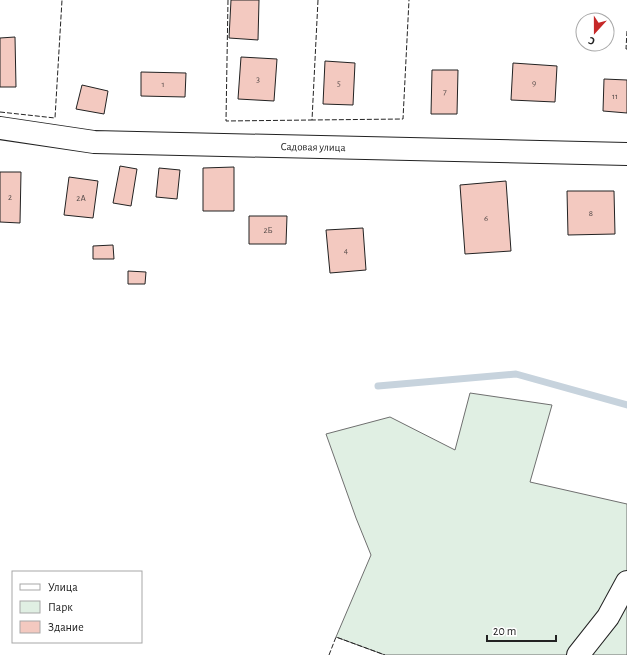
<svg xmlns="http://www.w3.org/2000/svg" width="627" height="655" font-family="'Alegreya Sans',sans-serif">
<rect width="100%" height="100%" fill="#fff"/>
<path fill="#e0efe3" stroke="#6f6f6f" d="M 470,393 L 552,405 L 530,482 L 627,504 L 627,655 L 385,655 L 336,637 L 371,555 L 356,518 L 326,434 L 390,417 L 455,450 Z"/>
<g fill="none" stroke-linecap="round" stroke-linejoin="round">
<path stroke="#c7d3dd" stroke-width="7" d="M 378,386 L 516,374 L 627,405"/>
</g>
<g fill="#f3c9c0" stroke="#222">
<path d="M 231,0 L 259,0 L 258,40 L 229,38 Z"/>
<path d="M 15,37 L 16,87 L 0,87 L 0,38 Z"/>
<path d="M 241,57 L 277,59 L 274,101 L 238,99 Z"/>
<path d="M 325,61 L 355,63 L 353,105 L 323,104 Z"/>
<path d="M 513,63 L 557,66 L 555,102 L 511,100 Z"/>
<path d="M 432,70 L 458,70 L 457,114 L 431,114 Z"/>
<path d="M 141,72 L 186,73 L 185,97 L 141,96 Z"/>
<path d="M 604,79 L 627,80 L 627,113 L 603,111 Z"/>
<path d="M 82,85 L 108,91 L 104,114 L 76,109 Z"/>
<path d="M 120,166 L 137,169 L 131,206 L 113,203 Z"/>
<path d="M 234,167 L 234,211 L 203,211 L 203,168 Z"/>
<path d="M 159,168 L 180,170 L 177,199 L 156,197 Z"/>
<path d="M 0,172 L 21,172 L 20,223 L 0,222 Z"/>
<path d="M 69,177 L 98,181 L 93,218 L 64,215 Z"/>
<path d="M 506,181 L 511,251 L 465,254 L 460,185 Z"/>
<path d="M 567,191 L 614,191 L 615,234 L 568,235 Z"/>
<path d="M 249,216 L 287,216 L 286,244 L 249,244 Z"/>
<path d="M 363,228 L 366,270 L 330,273 L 326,230 Z"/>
<path d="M 113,245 L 114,259 L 93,259 L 93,246 Z"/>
<path d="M 128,271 L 146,272 L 145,284 L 128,284 Z"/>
</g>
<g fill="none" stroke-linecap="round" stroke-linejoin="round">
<defs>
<g id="minor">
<path d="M 0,128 L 94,142 L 627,154"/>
<path d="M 578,655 L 608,617 L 627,582"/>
</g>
</defs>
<use href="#minor" stroke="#222" stroke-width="24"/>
<use href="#minor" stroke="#fff" stroke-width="22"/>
<g stroke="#222" stroke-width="1" stroke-dasharray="5 2" stroke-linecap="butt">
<path d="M 228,0 L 226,121 L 312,120"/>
<path d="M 318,0 L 312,120 L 403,119 L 409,0"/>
<path d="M 627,31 L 626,49 L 627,49"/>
<path d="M 0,112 L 55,118 L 62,0"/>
<path d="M 329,655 L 336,637 L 385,655"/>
</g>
</g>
<g text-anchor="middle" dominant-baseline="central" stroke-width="3" stroke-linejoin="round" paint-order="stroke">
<g font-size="9" fill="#564c4a">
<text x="258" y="79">3</text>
<text x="339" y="83">5</text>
<text x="534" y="83">9</text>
<text x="163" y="84">1</text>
<text x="445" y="92">7</text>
<text x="615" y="96">11</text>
<text x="10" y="197">2</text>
<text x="81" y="198">2А</text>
<text x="591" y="213">8</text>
<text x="486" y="218">6</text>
<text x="268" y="230">2Б</text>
<text x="346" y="250">4</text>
</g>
<g font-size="11" fill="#222" stroke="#fff">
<text transform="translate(313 147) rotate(1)">Садовая улица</text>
</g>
</g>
<rect x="12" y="571" width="130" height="72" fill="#ffffff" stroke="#a7a7a7"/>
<rect x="20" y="584" width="20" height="6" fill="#ffffff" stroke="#a7a7a7"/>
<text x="48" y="591" font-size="12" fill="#222222">Улица</text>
<rect x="20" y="601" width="20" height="12" fill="#e0efe3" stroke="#a7a7a7"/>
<text x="48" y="611" font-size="12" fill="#222222">Парк</text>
<rect x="20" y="621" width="20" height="12" fill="#f3c9c0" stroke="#a7a7a7"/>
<text x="48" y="631" font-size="12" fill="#222222">Здание</text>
<g transform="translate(595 32) rotate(201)"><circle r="19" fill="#ffffff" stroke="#a7a7a7"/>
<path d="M0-3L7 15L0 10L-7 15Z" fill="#c62828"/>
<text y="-6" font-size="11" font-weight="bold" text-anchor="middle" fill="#222222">С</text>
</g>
<path d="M487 635v6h69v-6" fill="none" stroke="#222222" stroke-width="2"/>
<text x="493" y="635" font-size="12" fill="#222222" stroke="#ffffff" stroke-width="3" paint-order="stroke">20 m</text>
</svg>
